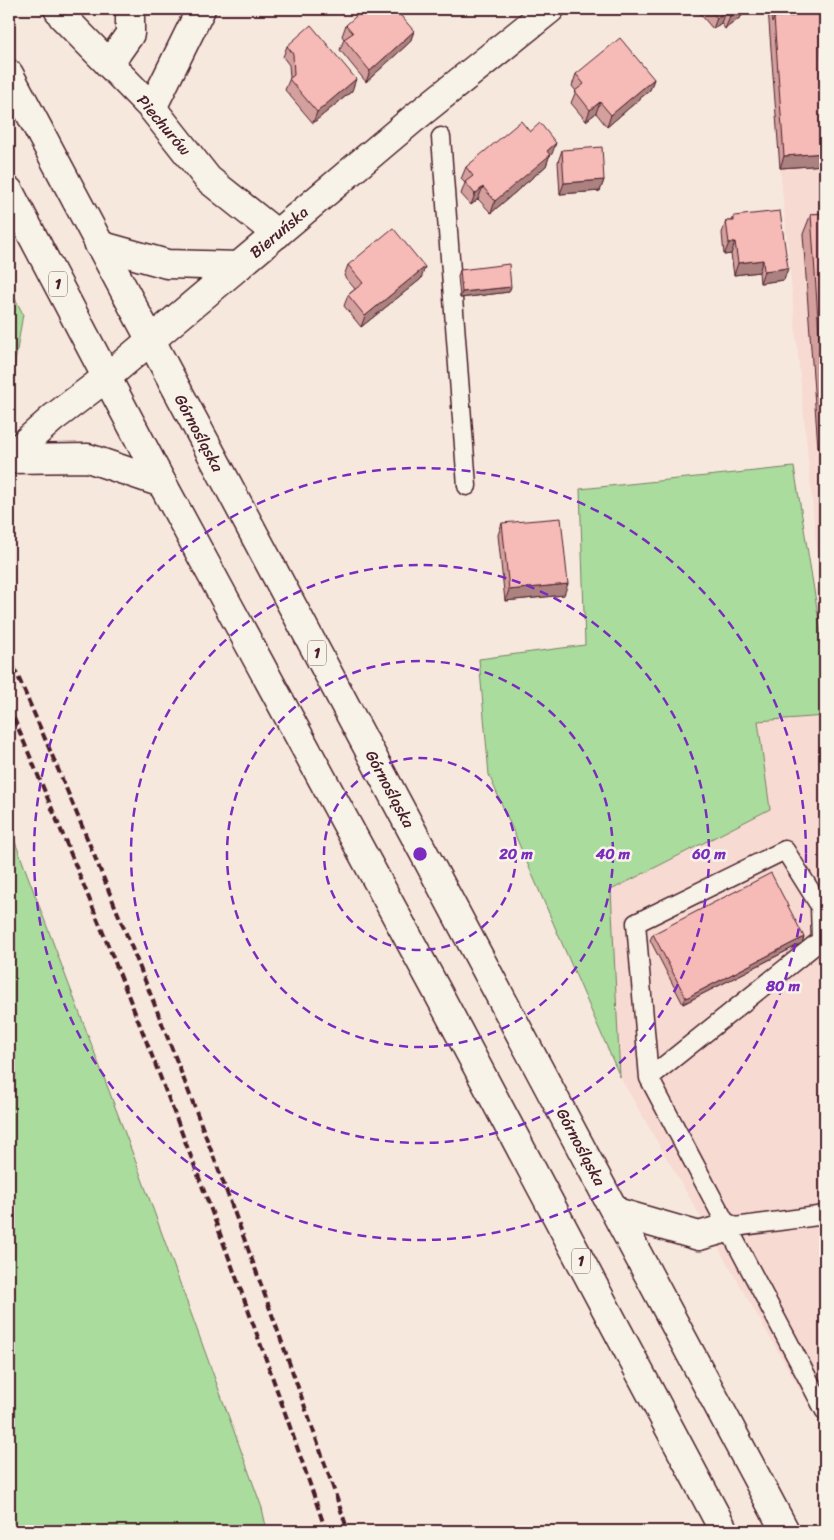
<svg xmlns="http://www.w3.org/2000/svg" width="834" height="1540" font-family="Sriracha,sans-serif">
<rect width="100%" height="100%" fill="#f7e8de"/>
<filter id="ink" filterUnits="userSpaceOnUse"><feTurbulence type="fractalNoise" baseFrequency=".02" numOctaves="2"/><feDisplacementMap in="SourceGraphic" scale="10" xChannelSelector="R" yChannelSelector="G"/><feConvolveMatrix kernelMatrix="1 2 1 2 8 2 1 2 1" color-interpolation-filters="sRGB"/></filter>
<g filter="url(#ink)">
<g fill="#f7dad2">
<path d="M 768,9 L 825,9 L 825,636 L 780,168 Z"/>
<path d="M 825,716 L 825,1433 L 620,1077 L 611,890 L 770,809 L 758,720 Z"/>
</g>
<g fill="#a9dc9d" stroke="#7a7e64">
<path d="M 9,287 L 23,314 L 12,381 L 9,385 Z"/>
<path d="M 794,467 L 822,639 L 825,639 L 825,716 L 758,721 L 770,809 L 611,890 L 620,1077 L 489,775 L 479,659 L 585,645 L 580,489 Z"/>
<path d="M 9,826 L 137,1165 L 262,1508 L 267,1531 L 9,1531 Z"/>
</g>
<g fill="none" stroke-linecap="round" stroke-linejoin="round">
<defs>
<g id="lane">
<path d="M 441,137 L 467,486"/>
<path d="M 649,1078 L 821,940 L 820,906 L 785,850 L 636,923 L 649,1078 L 825,1411"/>
<path d="M 727,1228 L 825,1215"/>
</g>
<g id="street">
<path d="M 58,9 L 63,17 L 152,108 L 208,179 L 277,234"/>
<path d="M 109,64 L 130,34 L 130,9"/>
<path d="M 152,108 L 201,9"/>
</g>
<path id="secondary" d="M 9,457 L 53,418 L 107,377 L 413,119 L 550,9"/>
<g id="primary">
<path d="M 9,74 L 785,1531"/>
<path d="M 9,191 L 162,483 L 437,991 L 724,1531"/>
<path d="M 99,245 L 167,264 L 239,266"/>
<path d="M 9,459 L 88,458 L 162,483"/>
<path d="M 616,1212 L 699,1236 L 727,1228"/>
</g>
</defs>
<use href="#lane" stroke="#4a1f2b" stroke-width="21"/>
<use href="#street" stroke="#4a1f2b" stroke-width="31"/>
<use href="#secondary" stroke="#4a1f2b" stroke-width="31"/>
<use href="#primary" stroke="#4a1f2b" stroke-width="31"/>
<use href="#lane" stroke="#f7f3e8" stroke-width="18"/>
<use href="#street" stroke="#f7f3e8" stroke-width="28"/>
<use href="#secondary" stroke="#f7f3e8" stroke-width="28"/>
<use href="#primary" stroke="#f7f3e8" stroke-width="28"/>
<g stroke="#4a1f2b" stroke-width="4" stroke-dasharray="8 4" stroke-linecap="butt">
<path d="M 9,656 C 135,942 247,1235 348,1531"/>
<path d="M 9,707 C 125,978 231,1252 326,1531"/>
</g>
</g>
<g fill="#d4a09d" stroke="#4a1f2b">
<path d="M 696,9 L 744,9 L 742,16 L 725,29 L 721,23 L 713,29 Z"/>
<path d="M 768,9 L 791,9 L 792,16 L 794,12 L 823,67 L 825,67 L 825,165 L 780,168 Z"/>
<path d="M 346,25 L 414,31 L 410,42 L 366,82 L 340,50 L 344,39 L 342,36 Z"/>
<path d="M 287,46 L 352,91 L 313,123 L 285,90 L 290,78 L 289,65 L 283,57 Z"/>
<path d="M 576,74 L 654,79 L 650,90 L 607,127 L 596,113 L 586,121 L 571,103 L 576,91 L 572,86 Z"/>
<path d="M 530,132 L 552,154 L 549,157 L 546,166 L 491,213 L 478,199 L 471,205 L 461,194 L 465,183 L 461,179 L 466,167 Z"/>
<path d="M 562,150 L 604,180 L 600,191 L 560,194 L 558,162 Z"/>
<path d="M 825,213 L 825,448 L 818,448 L 803,234 L 811,214 Z"/>
<path d="M 734,216 L 788,268 L 784,280 L 760,283 L 759,272 L 734,275 L 731,254 L 724,255 L 722,233 L 726,221 L 732,221 Z"/>
<path d="M 348,265 L 421,279 L 361,327 L 344,306 L 348,295 L 355,289 L 344,276 Z"/>
<path d="M 460,270 L 509,292 L 460,298 L 458,276 Z"/>
<path d="M 502,523 L 564,595 L 505,601 L 498,535 Z"/>
<path d="M 653,934 L 802,943 L 683,1004 L 650,940 Z"/>
</g>
<g fill="#ac8280" stroke="#4a1f2b">
<path d="M 740,9 L 744,9 L 742,16 L 725,29 L 730,17 Z"/>
<path d="M 725,12 L 721,23 L 713,29 L 717,18 Z"/>
<path d="M 414,31 L 410,42 L 366,82 L 370,71 Z"/>
<path d="M 356,79 L 352,91 L 313,123 L 317,112 Z"/>
<path d="M 654,79 L 650,90 L 607,127 L 611,115 Z"/>
<path d="M 600,102 L 596,113 L 586,121 L 590,110 Z"/>
<path d="M 556,143 L 552,154 L 549,157 L 546,166 L 491,213 L 495,201 L 547,151 Z"/>
<path d="M 825,153 L 825,165 L 780,168 L 784,156 Z"/>
<path d="M 604,180 L 600,191 L 560,194 L 564,183 Z"/>
<path d="M 483,187 L 478,199 L 471,205 L 475,194 Z"/>
<path d="M 735,242 L 731,254 L 724,255 L 729,243 Z"/>
<path d="M 763,260 L 759,272 L 734,275 L 738,263 Z"/>
<path d="M 425,267 L 421,279 L 361,327 L 365,316 Z"/>
<path d="M 788,268 L 784,280 L 760,283 L 764,271 Z"/>
<path d="M 511,287 L 509,292 L 460,298 L 462,292 Z"/>
<path d="M 825,428 L 825,448 L 818,448 Z"/>
<path d="M 568,584 L 564,595 L 505,601 L 509,590 Z"/>
<path d="M 804,937 L 802,943 L 683,1004 L 686,998 Z"/>
</g>
<g fill="#f6bab7" stroke="#4a1f2b">
<path d="M 364,9 L 395,9 L 414,31 L 370,71 L 344,39 L 353,33 L 346,25 Z"/>
<path d="M 710,9 L 740,9 L 730,17 L 725,12 L 717,18 Z"/>
<path d="M 771,9 L 791,9 L 792,16 L 774,17 L 772,23 Z"/>
<path d="M 819,10 L 823,67 L 825,67 L 825,153 L 784,156 L 774,17 L 794,16 L 794,12 Z"/>
<path d="M 311,25 L 356,79 L 317,112 L 289,79 L 294,75 L 293,54 L 287,46 Z"/>
<path d="M 620,38 L 654,79 L 611,115 L 600,102 L 590,110 L 575,91 L 584,84 L 576,74 Z"/>
<path d="M 521,121 L 530,132 L 540,123 L 556,143 L 547,151 L 550,155 L 495,201 L 483,187 L 475,194 L 465,182 L 473,176 L 466,167 Z"/>
<path d="M 602,147 L 604,180 L 564,183 L 562,150 Z"/>
<path d="M 780,211 L 788,268 L 764,271 L 763,260 L 738,263 L 735,242 L 729,243 L 726,221 L 734,221 L 734,216 Z"/>
<path d="M 825,213 L 825,422 L 811,214 Z"/>
<path d="M 393,228 L 425,267 L 365,316 L 348,295 L 363,283 L 348,265 Z"/>
<path d="M 509,264 L 511,287 L 462,292 L 460,270 Z"/>
<path d="M 561,518 L 568,584 L 509,590 L 502,523 Z"/>
<path d="M 771,873 L 804,937 L 686,998 L 653,934 Z"/>
</g>
</g>
<g fill="none" stroke="#7b2cbf" stroke-width="2.5" stroke-dasharray="9 6">
<circle cx="420" cy="854" r="96"/>
<circle cx="420" cy="854" r="193"/>
<circle cx="420" cy="854" r="289"/>
<circle cx="420" cy="854" r="386"/>
</g>
<g text-anchor="middle" dominant-baseline="central" stroke-width="5" stroke-linejoin="round" paint-order="stroke">
<g fill="#f7f3e8" stroke="#7e5f64" stroke-width="1">
<rect x="49" y="271.5" width="18" height="25" rx="4"/>
<rect x="308" y="640.5" width="18" height="25" rx="4"/>
<rect x="572" y="1248.5" width="18" height="25" rx="4"/>
</g>
<g font-size="15" font-weight="bold" fill="#4a1f2b">
<text x="58" y="284">1</text>
<text x="317" y="653">1</text>
<text x="581" y="1261">1</text>
</g>
<g font-size="16" fill="#4a1f2b" stroke="#f7f3e8">
<text transform="translate(164 125) rotate(50)">Piechurów</text>
<text transform="translate(279 232) rotate(-40)">Bieruńska</text>
<text transform="translate(199 433) rotate(62)">Górnośląska</text>
<text transform="translate(390 789) rotate(62)">Górnośląska</text>
<text transform="translate(581 1147) rotate(62)">Górnośląska</text>
</g>
</g>
<circle cx="420" cy="854" r="8" fill="#7b2cbf" stroke="#f7f3e8" stroke-width="2.5"/>
<g font-size="15" text-anchor="middle" font-weight="bold" fill="#7b2cbf" stroke="#f7f3e8" stroke-width="5" stroke-linejoin="round" paint-order="stroke">
<text x="516" y="859">20 m</text>
<text x="613" y="859">40 m</text>
<text x="709" y="859">60 m</text>
<text x="783" y="991">80 m</text>
</g>
<rect width="834" height="1540" fill="none" stroke="#f7f3e8" stroke-width="30"/>
<rect x="15" y="15" width="804" height="1510" fill="none" stroke="#4a1f2b" stroke-width="2" filter="url(#ink)"/>
</svg>
